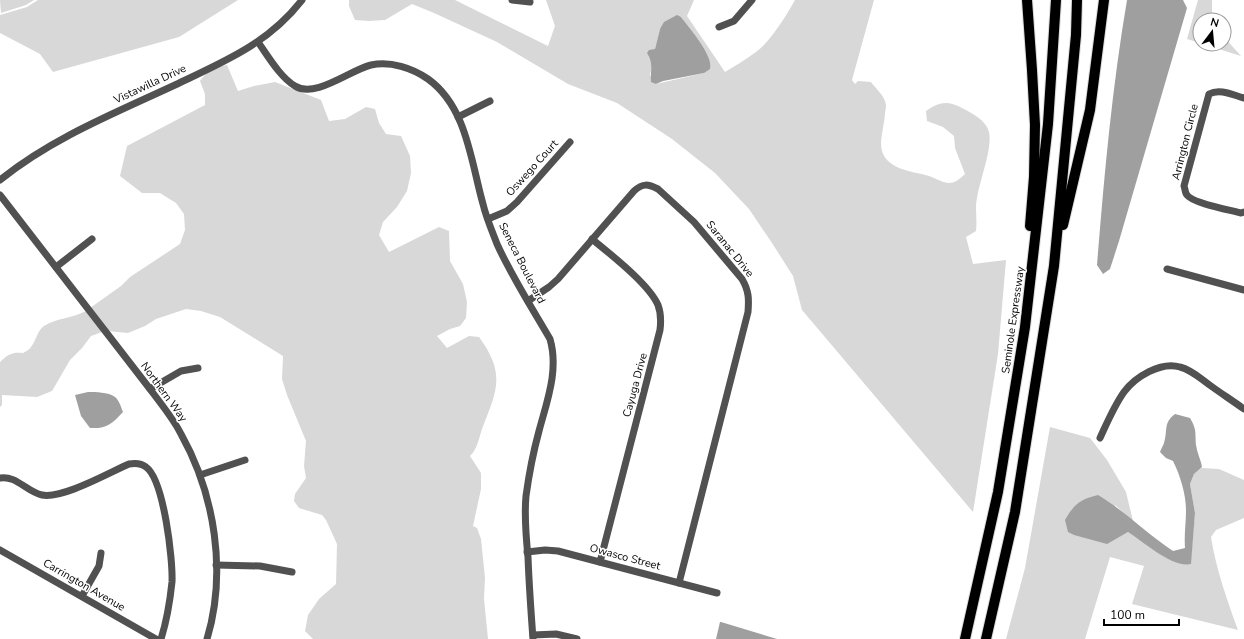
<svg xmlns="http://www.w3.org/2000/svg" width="1244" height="639" font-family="'Nunito Sans',sans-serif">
<rect width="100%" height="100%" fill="#fff"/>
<g fill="#d8d8d8" fill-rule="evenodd">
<path d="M 0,0 L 34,0 L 26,5 L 1,13 Z"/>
<path d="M 38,0 L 238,0 L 179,37 L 53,72 L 40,54 L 0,33 L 0,15 L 27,7 Z"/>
<path d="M 349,0 L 455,0 L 548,46 L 555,26 L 546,0 L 694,0 L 687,16 L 725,72 C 738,64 752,56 763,46 C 776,32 786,16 795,0 L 874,0 L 852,80 L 855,84 L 858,81 L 871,82 C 876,89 885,96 886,105 C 886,108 885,112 885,114 C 883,138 872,155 899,168 C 909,172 919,173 929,176 C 945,182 950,189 965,174 L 955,148 L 954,136 L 943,127 L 927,121 L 926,111 C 939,102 947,100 962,108 C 972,113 986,120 989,132 C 993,151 977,185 976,207 C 976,215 977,223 976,231 L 966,237 L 973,264 L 1006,260 L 998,354 L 973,512 L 802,310 L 793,276 L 772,243 L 749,209 L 715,173 L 672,139 L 617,103 L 568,84 L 497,42 L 434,13 L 412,4 L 385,20 L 369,21 L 355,20 L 349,6 ZM 681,17 L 706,53 L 704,73 L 656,84 L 650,75 L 652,66 L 651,58 L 655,49 L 660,29 Z"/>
<path d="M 1198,0 L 1212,0 L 1212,12 L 1214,20 L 1200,20 L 1200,43 L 1187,39 Z"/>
<path d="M 1224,37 L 1241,56 L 1203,44 L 1224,44 Z"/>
<path d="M 227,65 L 238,91 L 254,86 L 275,82 L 321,100 L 329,121 L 345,119 L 366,107 L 375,109 L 379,123 L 386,134 L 401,136 L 410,156 L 411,173 L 407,191 L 397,207 L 383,222 L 379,235 L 389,252 L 439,227 L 449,231 L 450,261 L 463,284 L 467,302 L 466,318 L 460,326 L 450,329 L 437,336 L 447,348 L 469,336 L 479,337 C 506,374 497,390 482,429 C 479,438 477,450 470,456 L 481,473 L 481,489 L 473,526 L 477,528 L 481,539 L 485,578 L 484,599 L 488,639 L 313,639 L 305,631 L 308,615 L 319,599 L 336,584 L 337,544 L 326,520 L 322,515 L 299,508 L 294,501 L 295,494 L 306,478 L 304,466 L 306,441 L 287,395 L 282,379 L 283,356 L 220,317 L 201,311 L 186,309 L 156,319 L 145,326 L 128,333 L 108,331 L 90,308 L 121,286 L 130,277 L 180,244 L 185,230 L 184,214 L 176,203 L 160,193 L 142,193 L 120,176 L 127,146 L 205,105 L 205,94 L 200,81 C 207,71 215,67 227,65 Z"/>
<path d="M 86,311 L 102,332 L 91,336 L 82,348 L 70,360 L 52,391 L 37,397 L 2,395 L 2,405 L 0,407 L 0,362 C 8,354 13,352 23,353 C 26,351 29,350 31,347 C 36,341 37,331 44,326 C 57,318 73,318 86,311 Z"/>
<path d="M 1050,427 L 1090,438 L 1107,460 L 1126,492 L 1133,521 L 1115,505 L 1118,537 L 1128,532 L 1140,539 L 1155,551 L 1191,558 L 1195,513 L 1190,484 L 1194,474 L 1201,468 L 1219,469 L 1244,480 L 1244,518 L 1216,530 L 1211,537 C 1216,569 1227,600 1238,630 L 1132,604 L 1144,566 L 1110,557 L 1085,639 L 1006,639 L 1025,568 Z"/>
</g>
<g fill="#9f9f9f">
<path d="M 1127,0 L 1183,0 L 1187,8 L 1119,241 L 1110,269 L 1103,274 L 1097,265 C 1104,177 1112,88 1127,0 Z"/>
<path d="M 677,15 L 681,17 C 689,28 714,56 710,69 L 704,73 L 663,81 L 656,84 L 651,82 C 650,71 654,63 647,53 L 649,50 L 655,49 L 660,29 L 664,22 Z"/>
<path d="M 88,392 C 96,392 108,392 115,397 C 119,400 121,407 123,412 C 112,424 106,429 90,428 L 81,416 L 75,395 Z"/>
<path d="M 1175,414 L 1190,418 C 1197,430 1195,432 1196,445 C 1197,453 1201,460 1202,467 L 1194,474 L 1190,484 L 1195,513 L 1191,564 C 1172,568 1144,542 1128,532 L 1107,544 L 1074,535 L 1068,532 L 1065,520 C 1074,504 1081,499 1098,495 C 1125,511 1147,534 1173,551 L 1185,548 C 1184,535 1186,523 1186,510 C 1186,494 1180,475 1173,461 L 1166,458 L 1160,452 C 1161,449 1163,446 1164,443 C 1168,430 1163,423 1175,414 Z"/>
<path d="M 720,622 L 721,622 L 777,639 L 716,639 Z"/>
</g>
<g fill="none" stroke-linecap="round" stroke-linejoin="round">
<defs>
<g id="highway">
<path d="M 1027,0 L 1032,70 L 1035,125 L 1034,177 L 1030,226"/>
<path d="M 1063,225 L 1090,110 L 1104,0"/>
<path d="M 965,639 L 998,492 L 1025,327 L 1048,124 L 1056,0"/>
<path d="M 986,639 L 1015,512 L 1054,266 L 1076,35 L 1077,0"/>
</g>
</defs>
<use href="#highway" stroke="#dbdbdb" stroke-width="12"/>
<g stroke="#515151" stroke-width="7">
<path d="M 512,0 L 530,2"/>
<path d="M 719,27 L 734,21 L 752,0"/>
<path d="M 258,42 C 268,56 280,77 295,86 C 315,99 350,70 371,65 C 391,61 412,68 428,79 C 467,107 471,162 483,204 C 486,217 492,231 497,244 C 512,277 532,308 550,339 C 559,370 547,401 539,431 C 533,453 529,474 526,496 C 524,517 526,537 528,557 C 529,584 531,612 533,639"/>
<path d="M 1244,98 C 1233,95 1220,88 1209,94 L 1184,186 C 1185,188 1185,193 1187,195 C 1192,203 1230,210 1241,213 L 1244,212"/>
<path d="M 458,117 L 490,101"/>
<path d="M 0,180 C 52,138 115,113 175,85 C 223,62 268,44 302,0"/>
<path d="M 0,195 L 150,389 C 161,404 173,418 181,434 C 215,495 227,572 207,639"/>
<path d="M 488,219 L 507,211 L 517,202 L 570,142"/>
<path d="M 592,239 C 610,254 649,284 658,305 C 661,313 661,322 660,330 L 600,562"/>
<path d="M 56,267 L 92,239"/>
<path d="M 1167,269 L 1244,290"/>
<path d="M 528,301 L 549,287 L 558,279 L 634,191 C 643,183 648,184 658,189 L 694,222 L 742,279 C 749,291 749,299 748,312 L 679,583"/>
<path d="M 150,389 L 181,371 L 198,368"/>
<path d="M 1100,438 C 1107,423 1114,406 1124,392 C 1135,377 1161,361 1180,367 C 1192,370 1201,379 1211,386 C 1222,394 1233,401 1244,409"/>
<path d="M 200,475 L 245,460"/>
<path d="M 0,478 C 16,475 27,492 42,495 C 63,499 108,473 129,464 C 135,463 141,463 146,467 C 164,480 173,560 172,582 C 170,601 167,620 161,639"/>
<path d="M 0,550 L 156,639"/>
<path d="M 527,552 L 545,550 L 558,551 L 717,593"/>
<path d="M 216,565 L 260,566 L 292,572"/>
<path d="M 82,596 L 99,566 L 101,553"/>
<path d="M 533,635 L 556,634 L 577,639"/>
</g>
<use href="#highway" stroke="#000" stroke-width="10"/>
</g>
<g text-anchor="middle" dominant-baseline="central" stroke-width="3" stroke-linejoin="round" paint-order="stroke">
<g font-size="11" fill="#000" stroke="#fff">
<text transform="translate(150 84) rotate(-25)">Vistawilla Drive</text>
<text transform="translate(1185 142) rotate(-76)">Arrington Circle</text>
<text transform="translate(532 168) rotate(-48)">Oswego Court</text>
<text transform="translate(730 249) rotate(51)">Saranac Drive</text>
<text transform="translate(522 263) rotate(63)">Seneca Boulevard</text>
<text transform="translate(1013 320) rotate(-82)">Seminole Expressway</text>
<text transform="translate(635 385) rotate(-75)">Cayuga Drive</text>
<text transform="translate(164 392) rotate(54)">Northern Way</text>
<text transform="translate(625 557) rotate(15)">Owasco Street</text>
<text transform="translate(84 585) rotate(30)">Carrington Avenue</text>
</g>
</g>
<g transform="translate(1212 32) rotate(16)"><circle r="19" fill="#ffffff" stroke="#999999"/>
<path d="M0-3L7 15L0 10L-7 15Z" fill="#000000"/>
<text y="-6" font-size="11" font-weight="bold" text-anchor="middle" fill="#000000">N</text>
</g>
<path d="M1104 619v6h75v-6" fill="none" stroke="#000000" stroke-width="2"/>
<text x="1110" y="619" font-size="12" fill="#000000" stroke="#ffffff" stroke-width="3" paint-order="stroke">100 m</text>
</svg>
